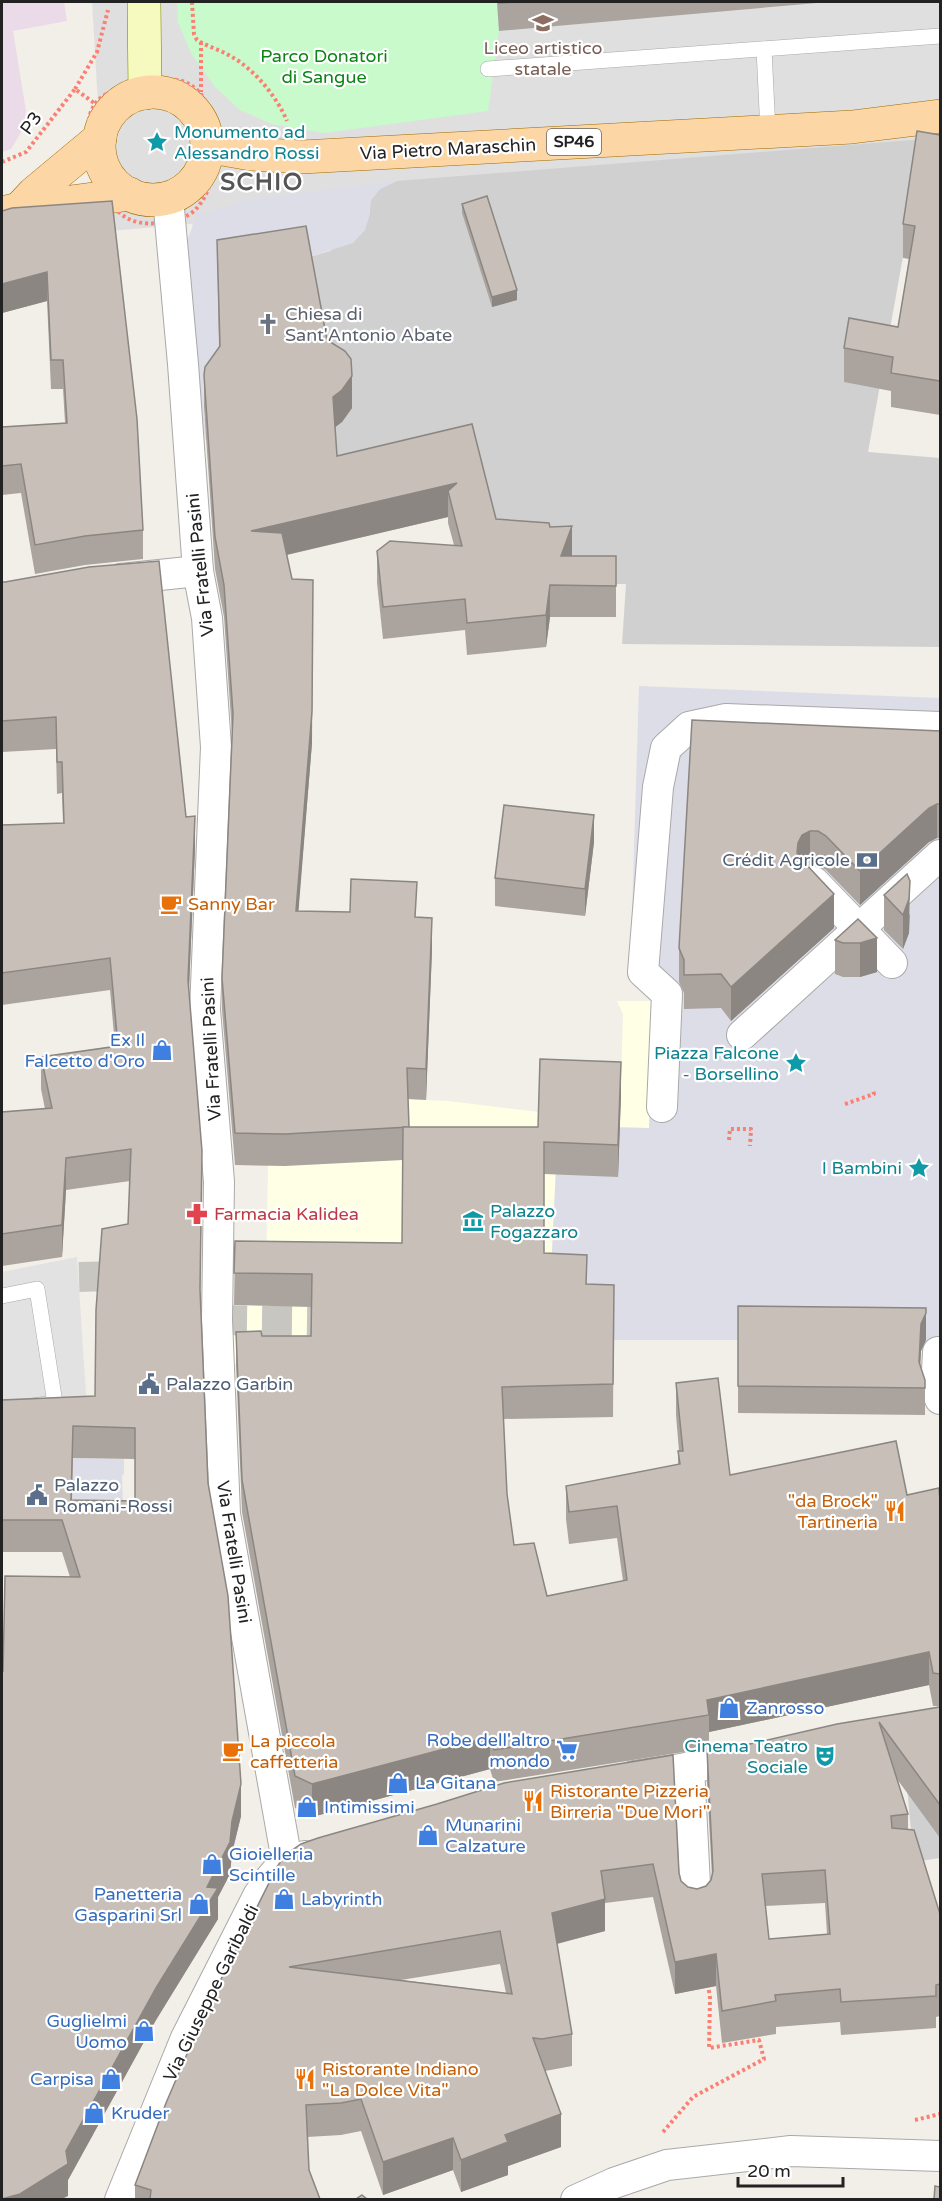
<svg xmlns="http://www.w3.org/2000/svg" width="942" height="2201" font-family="'Varela Round',sans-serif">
<rect width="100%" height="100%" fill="#f2efe9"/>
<path fill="#e0dfdf" d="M 92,2 L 940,2 L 940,159 L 110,231 L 100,138 Z"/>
<path fill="#ebdbe8" d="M 2,2 L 64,2 L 67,21 L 13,31 L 26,111 L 23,129 L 11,149 L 2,152 Z"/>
<path fill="#ffffe5" d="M 617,1001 L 654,1001 L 649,1128 L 558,1126 L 549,1315 L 260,1363 L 233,1364 L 234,1273 L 266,1273 L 268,1165 L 285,1166 L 359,1097 L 448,1101 L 539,1112 L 620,1115 L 623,1014 Z"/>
<g fill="#d0d0d0">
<path d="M 924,139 L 868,452 L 940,458 L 940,647 L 622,644 L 626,584 L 562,584 L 496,551 L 472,456 L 319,492 L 333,429 L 342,422 L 306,258 L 330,251 L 369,217 L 371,200 L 380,189 L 397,181 Z"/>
<path d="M 903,1745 L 940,1760 L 940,1858 L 914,1862 Z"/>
</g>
<path fill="#c8facc" d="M 177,2 L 497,2 L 499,31 L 488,111 L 324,133 L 272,124 L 240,110 L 215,87 L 191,53 L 178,22 Z"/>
<path fill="#e2e2e2" d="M 77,1257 L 88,1425 L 2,1428 L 2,1272 Z"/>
<g fill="#dddde8">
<path d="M 397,181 L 380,189 L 371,200 L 369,217 L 365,230 L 353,243 L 306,258 L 221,388 L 205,399 L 204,417 L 209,427 L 220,436 L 205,440 L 182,271 L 182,253 L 192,228 L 195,210 L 204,214 L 247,200 Z"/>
<path d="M 639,686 L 940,698 L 940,1351 L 926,1354 L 926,1335 L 738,1340 L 613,1340 L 549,1315 L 558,1126 L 649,1128 L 654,1001 L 630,978 Z"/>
<path d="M 73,1458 L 124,1459 L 124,1474 L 122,1475 L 124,1533 L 71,1532 Z"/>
</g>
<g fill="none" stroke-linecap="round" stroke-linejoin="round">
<g stroke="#c8c6c1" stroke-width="30" stroke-dasharray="30 15" stroke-linecap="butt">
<path d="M 79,1277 L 216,1273"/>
<path d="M 217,1320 L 352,1322"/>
</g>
<defs>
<g id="lane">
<path d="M 764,49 L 768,132"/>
<path d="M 488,69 L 940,36"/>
<path d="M 2,1296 L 37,1289 L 55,1403 L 2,1410"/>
</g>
<g id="street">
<path d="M 168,198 L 183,364 L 198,571 L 207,618 L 216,747 L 205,1010 L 219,1182 L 217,1320 L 225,1514 L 287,1861"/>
<path d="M 121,579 L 198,571"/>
<path d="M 814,882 L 892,963"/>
<path d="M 742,1035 L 940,855"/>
<path d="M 662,1107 L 667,994 L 643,972 L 658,787 L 666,748 L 689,727 L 726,719 L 940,727"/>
<path d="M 938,1352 L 936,1390 L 940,1399"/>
<path d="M 689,1767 L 696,1904"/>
<path d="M 634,1776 L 746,1759"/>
<path d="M 120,2200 L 186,2038 L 258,1896 C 273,1874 278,1864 305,1856"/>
<path d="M 576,2200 L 614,2183 L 667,2165 L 791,2151 L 940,2156"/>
</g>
<path id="secondary" d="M 144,2 L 145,93"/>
<g id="primary">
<circle cx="153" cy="146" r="54"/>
<path d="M 207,148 L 217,148 L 251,154 L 302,157 L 852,127 L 940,116"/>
<path d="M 19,209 L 34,193 L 100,138"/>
<path d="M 2,213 L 19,209 L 130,194"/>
</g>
</defs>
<use href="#lane" stroke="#a9a9a9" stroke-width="16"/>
<use href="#street" stroke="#a9a9a9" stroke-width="32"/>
<use href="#secondary" stroke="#707d05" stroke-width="34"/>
<use href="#primary" stroke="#a06b00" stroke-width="34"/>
<g stroke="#fa8072" stroke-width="4" stroke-dasharray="3 3" stroke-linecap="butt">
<path d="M 192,2 L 194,34 L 197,40 C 208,47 221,50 232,57 C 255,70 277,97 287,121"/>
<path d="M 201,42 L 201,92"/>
<path d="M 145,81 C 156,81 172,78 182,81 C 226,95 223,181 196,209 C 188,218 170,223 159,223 C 128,226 116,213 101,189 C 92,175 91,161 89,145 C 83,97 105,91 145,81 Z"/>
<path d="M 75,89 L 97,52 L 108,10"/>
<path d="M 2,162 L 26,152 L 75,89 L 94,103"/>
<path d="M 845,1104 L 874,1094 L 873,1090"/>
<path d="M 729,1140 L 730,1129 L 751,1129 L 750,1146"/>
<path d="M 915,2120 L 940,2114"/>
<path d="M 663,2132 L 693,2097 L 764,2059 L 759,2040 L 709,2048 L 710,1998 L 708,1985"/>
</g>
<use href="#lane" stroke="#fff" stroke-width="15"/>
<use href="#street" stroke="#fff" stroke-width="30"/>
<use href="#secondary" stroke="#f7fabf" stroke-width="33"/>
<use href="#primary" stroke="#fcd6a4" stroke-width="33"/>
</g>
<g fill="#aba49e" fill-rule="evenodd">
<path d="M 497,2 L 817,2 L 817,3 L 499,31 Z"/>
<path d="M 940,135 L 940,415 L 891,407 L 891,391 L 844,382 L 844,348 L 898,327 L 909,259 L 903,258 L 903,224 Z"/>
<path d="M 112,201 L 143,530 L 143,559 L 85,565 L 35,574 L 21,493 L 2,495 L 2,427 L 65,423 L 63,389 L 51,389 L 47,301 L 2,313 Z"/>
<path d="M 462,204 L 517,300 L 492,307 L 462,213 Z"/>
<path d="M 217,240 L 327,340 L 352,408 L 342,422 L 335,427 L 337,456 L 472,424 L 496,519 L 550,527 L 572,556 L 616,556 L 616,617 L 550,617 L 546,647 L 467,655 L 465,630 L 383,639 L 377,583 L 377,551 L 454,545 L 448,523 L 448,517 L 287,555 L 312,743 L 298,911 L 417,917 L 432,950 L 426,1100 L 408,1099 L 409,1127 L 538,1127 L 621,1095 L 618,1177 L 544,1174 L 544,1253 L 587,1284 L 614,1285 L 613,1417 L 503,1419 L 507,1494 L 514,1545 L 547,1596 L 623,1581 L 617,1538 L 569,1544 L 566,1519 L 566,1486 L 678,1465 L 678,1451 L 679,1451 L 676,1415 L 676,1383 L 730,1475 L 907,1495 L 940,1501 L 940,1706 L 933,1706 L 929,1685 L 709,1732 L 709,1748 L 494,1782 L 490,1769 L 312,1817 L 295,1808 L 242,1512 L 236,1364 L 236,1332 L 262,1336 L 311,1336 L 311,1307 L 234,1305 L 235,1241 L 402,1243 L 403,1160 L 285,1166 L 235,1165 L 222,1010 L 222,978 L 232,734 L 224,617 L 215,569 L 204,407 L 204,375 L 219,348 Z"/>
<path d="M 2,582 L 186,817 L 195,848 L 189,990 L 202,1183 L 200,1297 L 208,1483 L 241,1816 L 232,1853 L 230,1874 L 218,1897 L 218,1919 L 156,2020 L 68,2180 L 68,2196 L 3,1671 L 70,1577 L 62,1552 L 2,1552 L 2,1400 L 95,1396 L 128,1224 L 130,1181 L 66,1190 L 62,1257 L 2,1266 L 2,1112 L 45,1109 L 41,1089 L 41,1057 L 115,1046 L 110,990 L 2,1005 L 2,825 L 63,823 L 62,793 L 57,794 L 56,749 L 2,752 ZM 73,1458 L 135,1459 L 135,1501 L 72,1500 Z"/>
<path d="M 692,720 L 940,731 L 940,838 L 937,838 L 929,842 L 860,905 L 826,870 L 818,865 L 810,865 L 808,866 L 834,928 L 731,1021 L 721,1008 L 684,1009 L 684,993 L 679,982 L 679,948 Z"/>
<path d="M 594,842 L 585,916 L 495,906 L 495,878 Z"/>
<path d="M 884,895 L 910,915 L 909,933 L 903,949 L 884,930 Z"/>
<path d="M 877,938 L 877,972 L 860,977 L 843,977 L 835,974 L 835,940 Z"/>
<path d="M 738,1306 L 926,1340 L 921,1351 L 920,1365 L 925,1380 L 925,1415 L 738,1413 Z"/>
<path d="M 940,1707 L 940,1838 L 897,1779 L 908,1814 L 908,1830 L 940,1914 L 940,2016 L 936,2017 L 936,2028 L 841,2035 L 840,2022 L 776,2027 L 776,2034 L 722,2043 L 716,1986 L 675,1994 L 653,1897 L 605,1903 L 605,1931 L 557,1944 L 572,2034 L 572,2066 L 545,2071 L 561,2147 L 508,2166 L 508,2175 L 461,2192 L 453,2170 L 383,2195 L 361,2131 L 341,2135 L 307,2137 L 309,2170 L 320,2199 L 135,2199 L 135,2185 L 166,2103 L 437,1804 L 504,1783 L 679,1873 L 681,1881 L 688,1887 L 697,1889 L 706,1886 L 711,1880 L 712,1877 L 707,1783 L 707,1750 L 733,1748 ZM 825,1903 L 827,1934 L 769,1939 L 765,1906 ZM 500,1964 L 506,1993 L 401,1980 Z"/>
</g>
<g fill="#8b8681">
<path d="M 47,272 L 47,301 L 2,313 L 2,284 Z"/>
<path d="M 517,290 L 517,300 L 492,307 L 492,297 Z"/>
<path d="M 352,376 L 352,408 L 342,422 L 333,429 L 333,397 Z"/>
<path d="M 457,483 L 448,491 L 448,517 L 251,563 L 251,531 Z"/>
<path d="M 572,526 L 572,557 L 561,556 Z"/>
<path d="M 313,580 L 312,743 L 296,942 L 296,911 Z"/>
<path d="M 550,585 L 550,617 L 546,647 L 546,615 Z"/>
<path d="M 937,804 L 937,838 L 929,842 L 860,905 L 860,871 L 929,808 Z"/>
<path d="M 594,815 L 594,842 L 585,916 L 585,889 Z"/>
<path d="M 195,816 L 195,848 L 188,1011 L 188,980 Z"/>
<path d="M 810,831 L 810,865 L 802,869 L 798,877 L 798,843 L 802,835 Z"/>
<path d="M 910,881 L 909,933 L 903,949 L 903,915 Z"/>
<path d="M 834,894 L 834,928 L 731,1021 L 731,987 Z"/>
<path d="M 432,918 L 432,950 L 426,1100 L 426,1069 Z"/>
<path d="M 877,938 L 877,972 L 860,977 L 860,943 Z"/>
<path d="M 621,1062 L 621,1095 L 618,1177 L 618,1145 Z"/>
<path d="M 66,1158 L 66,1190 L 62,1257 L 62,1225 Z"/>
<path d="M 926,1313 L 926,1340 L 921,1351 L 919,1389 L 919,1362 L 921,1324 Z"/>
<path d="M 929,1652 L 929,1685 L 709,1732 L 709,1715 L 707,1700 Z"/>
<path d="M 490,1737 L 490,1769 L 312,1817 L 312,1784 Z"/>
<path d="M 241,1784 L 241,1816 L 232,1853 L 230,1874 L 218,1897 L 218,1919 L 156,2020 L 68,2180 L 68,2196 L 62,2199 L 2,2199 L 66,2151 L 207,1887 L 232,1821 Z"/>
<path d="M 605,1899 L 605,1931 L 552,1945 L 552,1913 Z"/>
<path d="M 716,1954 L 716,1986 L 675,1994 L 675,1962 Z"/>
<path d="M 561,2114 L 561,2147 L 508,2166 L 508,2175 L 461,2192 L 461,2160 L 505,2135 Z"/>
<path d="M 453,2138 L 453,2170 L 383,2195 L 383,2162 Z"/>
</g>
<g fill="#c7bfb8" stroke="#8b8681" stroke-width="1.5" fill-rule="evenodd">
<path d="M 499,2 L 522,2 L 499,3 Z"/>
<path d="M 917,131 L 940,135 L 940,381 L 891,373 L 893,357 L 844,348 L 849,318 L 898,327 L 915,226 L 903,224 Z"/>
<path d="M 487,196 L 517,290 L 492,297 L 462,204 Z"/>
<path d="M 112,201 L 137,419 L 143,530 L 85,536 L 35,545 L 21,464 L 2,466 L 2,427 L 67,423 L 63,360 L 51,360 L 47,272 L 2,284 L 2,211 L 12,208 Z"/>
<path d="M 306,226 L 327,340 L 345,351 L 351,359 L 352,376 L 342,390 L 333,397 L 337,456 L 472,424 L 496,519 L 549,523 L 550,527 L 572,526 L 561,556 L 616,556 L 616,586 L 550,585 L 546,615 L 467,623 L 465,599 L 383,607 L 377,551 L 390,541 L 462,546 L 448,491 L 457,483 L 251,531 L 282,533 L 292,579 L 313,580 L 312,711 L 296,911 L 350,912 L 351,879 L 417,882 L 415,917 L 432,918 L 426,1069 L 407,1068 L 409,1127 L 285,1134 L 235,1133 L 222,978 L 233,714 L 224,585 L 215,537 L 204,375 L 205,367 L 220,346 L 217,240 Z"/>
<path d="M 159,561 L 186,817 L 195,816 L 188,980 L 202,1151 L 200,1289 L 208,1483 L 228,1596 L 241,1784 L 232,1821 L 230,1842 L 207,1887 L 218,1888 L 156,1988 L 66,2151 L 68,2164 L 20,2194 L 2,2199 L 2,1671 L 3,1671 L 5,1576 L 80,1577 L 62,1520 L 2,1520 L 2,1400 L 95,1396 L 96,1310 L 102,1229 L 128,1224 L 131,1149 L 66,1158 L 62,1225 L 2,1234 L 2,1112 L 52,1108 L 41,1057 L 118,1046 L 110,958 L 2,973 L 2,825 L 64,823 L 62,762 L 57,762 L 56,717 L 2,721 L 2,582 L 5,582 L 89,567 ZM 73,1426 L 135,1428 L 135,1501 L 71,1500 Z"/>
<path d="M 692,720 L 940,731 L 940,804 L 937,804 L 929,808 L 860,871 L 826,836 L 818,831 L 810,831 L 802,835 L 798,843 L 797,853 L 802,860 L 834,894 L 731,987 L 721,974 L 684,975 L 684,960 L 679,948 Z"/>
<path d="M 504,805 L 594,815 L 585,889 L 495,878 Z"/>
<path d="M 907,874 L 910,881 L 909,899 L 903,915 L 884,895 Z"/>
<path d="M 858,919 L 877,938 L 860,943 L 843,943 L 835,940 Z"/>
<path d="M 540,1059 L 621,1062 L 618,1145 L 544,1142 L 544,1253 L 587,1255 L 586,1284 L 614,1285 L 613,1384 L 502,1387 L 507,1494 L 514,1545 L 534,1543 L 547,1596 L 627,1580 L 617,1506 L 569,1512 L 566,1486 L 680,1464 L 678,1451 L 683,1451 L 676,1383 L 718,1378 L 730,1475 L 896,1441 L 907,1495 L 939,1488 L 940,1501 L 940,1674 L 933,1673 L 929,1652 L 707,1700 L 709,1715 L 494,1750 L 490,1737 L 312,1784 L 295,1776 L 242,1480 L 236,1332 L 261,1331 L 262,1336 L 311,1336 L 312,1274 L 234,1273 L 235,1241 L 402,1243 L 403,1127 L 538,1127 Z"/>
<path d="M 738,1306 L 926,1308 L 926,1313 L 921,1324 L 919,1362 L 925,1380 L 925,1388 L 738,1386 Z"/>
<path d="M 940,1707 L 940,1805 L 879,1722 L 908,1814 L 891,1816 L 892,1828 L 914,1830 L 940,1914 L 940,1984 L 936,1985 L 936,1996 L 841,2002 L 840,1989 L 775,1995 L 776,2001 L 722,2011 L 716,1954 L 675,1962 L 653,1864 L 601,1871 L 605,1899 L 552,1913 L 572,2034 L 542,2039 L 533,2038 L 561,2114 L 505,2135 L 508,2142 L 461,2160 L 453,2138 L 383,2162 L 361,2099 L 341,2103 L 306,2105 L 309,2170 L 320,2199 L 150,2199 L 151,2190 L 135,2185 L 166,2103 L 208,2005 L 277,1867 L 285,1855 L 301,1844 L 318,1838 L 437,1804 L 504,1783 L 673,1755 L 679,1873 L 681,1881 L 688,1887 L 697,1889 L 706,1886 L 711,1880 L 713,1871 L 707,1750 L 733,1748 L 837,1724 ZM 825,1870 L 830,1934 L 769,1939 L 762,1874 ZM 500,1931 L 512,1994 L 289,1967 Z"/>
<path d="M 935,2186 L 940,2187 L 940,2199 L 934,2199 Z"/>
<path d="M 362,2195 L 367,2199 L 356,2199 Z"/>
</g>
<defs>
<symbol id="school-bare" viewBox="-9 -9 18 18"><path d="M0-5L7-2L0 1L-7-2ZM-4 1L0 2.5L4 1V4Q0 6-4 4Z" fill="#8d6e63" stroke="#fff" stroke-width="2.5" paint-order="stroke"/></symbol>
<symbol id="sight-bare" viewBox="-9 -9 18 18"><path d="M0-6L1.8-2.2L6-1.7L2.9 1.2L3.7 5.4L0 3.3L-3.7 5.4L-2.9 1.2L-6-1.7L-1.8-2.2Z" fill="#0f9aa8" stroke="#fff" stroke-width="2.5" paint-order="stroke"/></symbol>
<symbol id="church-bare" viewBox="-9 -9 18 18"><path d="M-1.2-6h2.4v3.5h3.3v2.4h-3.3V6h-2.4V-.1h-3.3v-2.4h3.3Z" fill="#6b7280" stroke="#fff" stroke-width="2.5" paint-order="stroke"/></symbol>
<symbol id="bank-bare" viewBox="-9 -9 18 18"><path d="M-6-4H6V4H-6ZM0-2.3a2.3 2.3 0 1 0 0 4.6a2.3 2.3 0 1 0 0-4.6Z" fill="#5c6f8a" stroke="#fff" stroke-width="2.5" paint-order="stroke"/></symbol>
<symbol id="cafe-bare" viewBox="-9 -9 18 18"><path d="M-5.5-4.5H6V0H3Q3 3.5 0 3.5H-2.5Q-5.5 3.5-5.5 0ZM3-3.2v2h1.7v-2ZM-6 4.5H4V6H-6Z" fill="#e8710a" stroke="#fff" stroke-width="2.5" paint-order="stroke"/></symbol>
<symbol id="shop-bare" viewBox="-9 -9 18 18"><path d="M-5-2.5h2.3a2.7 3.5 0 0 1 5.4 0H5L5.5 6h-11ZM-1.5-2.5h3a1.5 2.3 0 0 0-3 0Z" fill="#3f7fe0" stroke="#fff" stroke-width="2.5" paint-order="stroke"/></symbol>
<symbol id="pharmacy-bare" viewBox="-9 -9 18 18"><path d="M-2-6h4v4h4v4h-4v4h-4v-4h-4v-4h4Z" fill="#e0444e" stroke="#fff" stroke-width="2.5" paint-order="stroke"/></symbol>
<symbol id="museum-bare" viewBox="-9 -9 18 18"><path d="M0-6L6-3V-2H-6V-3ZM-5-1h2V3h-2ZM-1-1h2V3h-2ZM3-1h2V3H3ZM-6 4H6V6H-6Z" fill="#0f9aa8" stroke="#fff" stroke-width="2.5" paint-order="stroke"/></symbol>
<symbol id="civic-bare" viewBox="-9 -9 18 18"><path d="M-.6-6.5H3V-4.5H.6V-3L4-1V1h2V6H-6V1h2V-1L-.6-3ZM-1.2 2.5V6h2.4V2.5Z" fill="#5c6f8a" stroke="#fff" stroke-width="2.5" paint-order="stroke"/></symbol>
<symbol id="restaurant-bare" viewBox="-9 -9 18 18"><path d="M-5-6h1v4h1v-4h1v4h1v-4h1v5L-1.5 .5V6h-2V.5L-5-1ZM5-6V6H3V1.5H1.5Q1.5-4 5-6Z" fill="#e8710a" stroke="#fff" stroke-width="2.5" paint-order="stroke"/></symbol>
<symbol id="supermarket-bare" viewBox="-9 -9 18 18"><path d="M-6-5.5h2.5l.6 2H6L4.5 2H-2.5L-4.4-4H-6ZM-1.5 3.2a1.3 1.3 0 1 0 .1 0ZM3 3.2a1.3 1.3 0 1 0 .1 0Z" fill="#3f7fe0" stroke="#fff" stroke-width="2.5" paint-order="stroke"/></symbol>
<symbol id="theatre-bare" viewBox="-9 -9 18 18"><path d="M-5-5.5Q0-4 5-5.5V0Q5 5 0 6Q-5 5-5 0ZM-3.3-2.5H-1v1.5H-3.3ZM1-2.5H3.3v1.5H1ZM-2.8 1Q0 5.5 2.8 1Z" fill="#0f9aa8" stroke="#fff" stroke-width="2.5" paint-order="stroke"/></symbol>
</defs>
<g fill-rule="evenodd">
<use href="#school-bare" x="528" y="8" width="30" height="30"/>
<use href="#sight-bare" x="142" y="127" width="30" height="30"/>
<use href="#church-bare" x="253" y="309" width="30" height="30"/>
<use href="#bank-bare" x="852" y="845" width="30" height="30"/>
<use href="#cafe-bare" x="156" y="889" width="30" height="30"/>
<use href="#shop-bare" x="147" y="1035" width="30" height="30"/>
<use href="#sight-bare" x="781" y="1048" width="30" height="30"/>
<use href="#sight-bare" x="904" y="1153" width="30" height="30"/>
<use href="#pharmacy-bare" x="182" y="1199" width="30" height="30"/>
<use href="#museum-bare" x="458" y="1206" width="30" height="30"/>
<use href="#civic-bare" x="134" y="1369" width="30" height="30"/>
<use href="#civic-bare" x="22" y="1480" width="30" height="30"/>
<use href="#restaurant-bare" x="880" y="1496" width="30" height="30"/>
<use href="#shop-bare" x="714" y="1693" width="30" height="30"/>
<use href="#supermarket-bare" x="552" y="1735" width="30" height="30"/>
<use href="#cafe-bare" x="218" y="1736" width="30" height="30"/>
<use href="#theatre-bare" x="810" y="1741" width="30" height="30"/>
<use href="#shop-bare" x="383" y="1768" width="30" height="30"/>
<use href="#restaurant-bare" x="518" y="1786" width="30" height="30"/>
<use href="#shop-bare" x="292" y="1792" width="30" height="30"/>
<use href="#shop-bare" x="413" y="1820" width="30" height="30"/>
<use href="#shop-bare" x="197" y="1849" width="30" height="30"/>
<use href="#shop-bare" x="269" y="1884" width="30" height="30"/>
<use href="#shop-bare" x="184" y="1889" width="30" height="30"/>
<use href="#shop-bare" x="129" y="2016" width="30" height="30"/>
<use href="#shop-bare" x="96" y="2064" width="30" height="30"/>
<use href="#restaurant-bare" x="290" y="2064" width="30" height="30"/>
<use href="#shop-bare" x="79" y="2098" width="30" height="30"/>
</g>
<g text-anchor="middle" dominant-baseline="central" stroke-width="4.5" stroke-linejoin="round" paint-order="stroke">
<rect fill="#fff" stroke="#646464" stroke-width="1.5" x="547" y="129" width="54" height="26" rx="4.5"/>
<g font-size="16" font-weight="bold" fill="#222">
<text x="574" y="142">SP46</text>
</g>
<g font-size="18" fill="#785e54" stroke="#fff">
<text x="543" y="48">Liceo artistico<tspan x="543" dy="21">statale</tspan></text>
</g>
<g font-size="18" fill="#0c8416" stroke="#fff">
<text x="324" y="56">Parco Donatori<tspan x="324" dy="21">di Sangue</tspan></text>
</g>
<g font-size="18" fill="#222" stroke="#fff">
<text transform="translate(31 123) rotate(-54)">P3</text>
<text transform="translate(448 149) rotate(-3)">Via Pietro Maraschin</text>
<text transform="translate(200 565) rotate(-96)">Via Fratelli Pasini</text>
<text transform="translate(211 1049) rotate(-93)">Via Fratelli Pasini</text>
<text transform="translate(234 1552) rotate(81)">Via Fratelli Pasini</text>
<text transform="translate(211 1993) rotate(-64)">Via Giuseppe Garibaldi</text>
</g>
<g font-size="18" fill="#0d838f" stroke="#fff" text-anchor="end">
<text x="174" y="132" text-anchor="start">Monumento ad<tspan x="174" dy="21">Alessandro Rossi</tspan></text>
<text x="779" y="1053">Piazza Falcone<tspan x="779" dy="21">- Borsellino</tspan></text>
<text x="902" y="1168">I Bambini</text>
<text x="490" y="1211" text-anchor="start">Palazzo<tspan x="490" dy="21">Fogazzaro</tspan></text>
<text x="808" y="1746">Cinema Teatro<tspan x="808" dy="21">Sociale</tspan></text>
</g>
<g font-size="18" fill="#5b616d" stroke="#fff" text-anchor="start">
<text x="285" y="314">Chiesa di<tspan x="285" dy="21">Sant'Antonio Abate</tspan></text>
</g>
<g font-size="18" fill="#4e5e75" stroke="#fff" text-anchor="start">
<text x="850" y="860" text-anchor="end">Crédit Agricole</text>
<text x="166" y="1384">Palazzo Garbin</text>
<text x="54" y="1485">Palazzo<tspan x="54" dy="21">Romani-Rossi</tspan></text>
</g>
<g font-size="18" fill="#c56008" stroke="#fff" text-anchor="start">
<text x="188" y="904">Sanny Bar</text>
<text x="878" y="1501" text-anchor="end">"da Brock"<tspan x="878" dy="21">Tartineria</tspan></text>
<text x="250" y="1741">La piccola<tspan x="250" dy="21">caffetteria</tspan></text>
<text x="550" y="1791">Ristorante Pizzeria<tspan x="550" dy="21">Birreria "Due Mori"</tspan></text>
<text x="322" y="2069">Ristorante Indiano<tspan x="322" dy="21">"La Dolce Vita"</tspan></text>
</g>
<g font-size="18" fill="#366cbe" stroke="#fff" text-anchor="start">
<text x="145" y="1040" text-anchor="end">Ex Il<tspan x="145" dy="21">Falcetto d'Oro</tspan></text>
<text x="746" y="1708">Zanrosso</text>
<text x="550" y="1740" text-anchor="end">Robe dell'altro<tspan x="550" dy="21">mondo</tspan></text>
<text x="415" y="1783">La Gitana</text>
<text x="324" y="1807">Intimissimi</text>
<text x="445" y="1825">Munarini<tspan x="445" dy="21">Calzature</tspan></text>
<text x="229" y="1854">Gioielleria<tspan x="229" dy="21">Scintille</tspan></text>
<text x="182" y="1894" text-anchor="end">Panetteria<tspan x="182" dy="21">Gasparini Srl</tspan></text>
<text x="301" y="1899">Labyrinth</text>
<text x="127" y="2021" text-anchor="end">Guglielmi<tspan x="127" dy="21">Uomo</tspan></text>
<text x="94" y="2079" text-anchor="end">Carpisa</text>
<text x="111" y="2113">Kruder</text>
</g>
<g font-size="18" fill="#be3a42" stroke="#fff" text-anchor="start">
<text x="214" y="1214">Farmacia Kalidea</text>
</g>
<g font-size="24" font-weight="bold" letter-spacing="1.5" fill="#555" stroke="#fff">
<text x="262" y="182">SCHIO</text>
</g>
</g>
<rect width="942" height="2201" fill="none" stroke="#222222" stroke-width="6"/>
<path d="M738 2177v9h105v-9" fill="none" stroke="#222222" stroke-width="3"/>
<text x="747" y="2177" font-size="18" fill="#222222" stroke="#ffffff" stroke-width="4.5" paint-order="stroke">20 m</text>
</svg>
